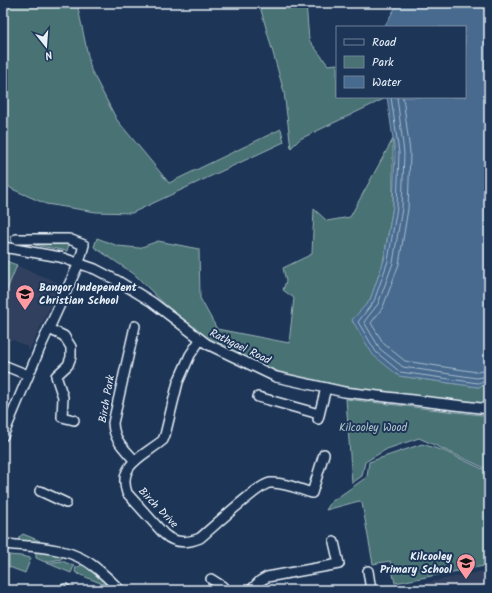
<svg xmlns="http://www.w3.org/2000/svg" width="492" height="593" font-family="Kalam,sans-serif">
<rect width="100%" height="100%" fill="#1d3557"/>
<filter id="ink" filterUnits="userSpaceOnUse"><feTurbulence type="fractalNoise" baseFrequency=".025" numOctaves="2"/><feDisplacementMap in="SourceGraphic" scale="8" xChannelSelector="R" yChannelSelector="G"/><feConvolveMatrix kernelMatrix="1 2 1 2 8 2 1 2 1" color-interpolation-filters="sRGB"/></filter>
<g filter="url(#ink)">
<g fill="#32415e">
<path d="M 3,260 L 57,282 L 60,286 L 29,351 L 26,346 L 13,340 L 6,341 L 3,344 Z"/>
<path d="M 489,570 L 489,590 L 395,590 L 396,589 Z"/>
</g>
<g fill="#4a7275" stroke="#99b2b6">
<path d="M 3,3 L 77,3 L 91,70 L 117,120 L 169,183 L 281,129 L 284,142 L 132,213 L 96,212 L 46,204 L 12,189 L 3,182 Z"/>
<path d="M 259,3 L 306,3 L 309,40 L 328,65 L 337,64 L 337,97 L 388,97 L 300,139 L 291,148 L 284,92 Z"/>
<path d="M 393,139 L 393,206 L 383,263 L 370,300 L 352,321 L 399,376 L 478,387 L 489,384 L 489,406 L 347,387 L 276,371 L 196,335 L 134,274 L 94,247 L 97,238 L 118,246 L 139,248 L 158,241 L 199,249 L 200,298 L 217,329 L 289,343 L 294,298 L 283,290 L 286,281 L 283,268 L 312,254 L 314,209 L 327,221 L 350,217 Z"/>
<path d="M 35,243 L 68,243 L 69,244 L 67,251 L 35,245 Z"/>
<path d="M 3,260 L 17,265 L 4,297 L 3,296 Z"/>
<path d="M 346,399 L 489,416 L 489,470 L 419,438 L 387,449 L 365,462 L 362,476 L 352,483 Z"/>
<path d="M 422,444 L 444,451 L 489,472 L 489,565 L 395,583 L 390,561 L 373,564 L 362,503 L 359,501 L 326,510 L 331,502 L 367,477 L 369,462 Z"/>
<path d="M 23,534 L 40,541 L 22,542 L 19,540 L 19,537 Z"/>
<path d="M 38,551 L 64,555 L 61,559 L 45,562 L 36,558 L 36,553 Z"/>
<path d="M 9,555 L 21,556 L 31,558 L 25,573 L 9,567 Z"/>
<path d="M 62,561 L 74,566 L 71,573 L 47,563 Z"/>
<path d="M 83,563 L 110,585 L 110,587 L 76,573 L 75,571 L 76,567 L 79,567 Z"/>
</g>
<path fill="#476b8e" stroke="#87a1b8" d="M 398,3 L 489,3 L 489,384 L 478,387 L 399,376 L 373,355 L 352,320 L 370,300 L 384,260 L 393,206 L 395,153 L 387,97 L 465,97 L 465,27 L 384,27 Z"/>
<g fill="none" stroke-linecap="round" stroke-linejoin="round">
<g stroke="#a8bbce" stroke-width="1">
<path d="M 391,97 L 399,153 L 397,207 L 388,261 L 374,301 L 358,322 L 376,352 L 400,372 L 478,383 L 489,381"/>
<path d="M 397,97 L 404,153 L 402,208 L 393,263 L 378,304 L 364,322 L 380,349 L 403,367 L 477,378 L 489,376"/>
<path d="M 403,97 L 410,152 L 408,209 L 399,264 L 383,307 L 371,323 L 384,344 L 405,361 L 477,372 L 489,370"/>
</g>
<defs>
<g id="minor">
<path d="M 3,247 L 60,257 L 95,269 L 118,281 L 152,302 L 207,344 L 276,377 L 344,392 L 489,409"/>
<path d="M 135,326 L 113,423 C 114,441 124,448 135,461"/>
<path d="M 49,329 L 64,336 L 71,347 L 71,357 L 68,365 L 56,376 L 63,397 L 62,417 L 74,420"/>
<path d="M 200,340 L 190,355 L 178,382 L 165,435 L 163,440 C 144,456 117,464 127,493 L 164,534 C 175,544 188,543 200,538 C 212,528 259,484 270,483 C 284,482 299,489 312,493 L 324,454"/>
<path d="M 3,365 L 28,375"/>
<path d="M 258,397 L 319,414"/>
<path d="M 318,419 L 326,388"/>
<path d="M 3,436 L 40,348 L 79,263 L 84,245 L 69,239 L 16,239"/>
<path d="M 40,491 L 66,503"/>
<path d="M 3,544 C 34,547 69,546 95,567 C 104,574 112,582 120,590"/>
<path d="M 368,571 L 371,590"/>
<path d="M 211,579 L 222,586 L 226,590"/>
<path d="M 64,590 L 65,589"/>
<path d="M 251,590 L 260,581 L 267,577 L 339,564 L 334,542"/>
</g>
</defs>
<use href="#minor" stroke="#e8f1f8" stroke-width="12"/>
<use href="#minor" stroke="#1d3557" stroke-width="9"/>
</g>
</g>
<defs>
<symbol id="school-pin" viewBox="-11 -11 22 30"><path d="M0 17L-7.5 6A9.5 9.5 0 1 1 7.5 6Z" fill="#ff9aa2" stroke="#1d3557"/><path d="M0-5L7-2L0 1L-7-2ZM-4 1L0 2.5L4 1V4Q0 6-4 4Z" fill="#111"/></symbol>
</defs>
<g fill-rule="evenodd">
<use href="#school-pin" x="14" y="283" width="22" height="30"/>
<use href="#school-pin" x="455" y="552" width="22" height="30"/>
</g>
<g text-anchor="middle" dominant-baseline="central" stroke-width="4" stroke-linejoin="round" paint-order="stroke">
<g font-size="11" font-weight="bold" fill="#e8f1f8" stroke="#1d3557" text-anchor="start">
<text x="39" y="288">Bangor Independent<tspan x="39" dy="13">Christian School</tspan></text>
<text x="452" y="557" text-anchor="end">Kilcooley<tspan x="452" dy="13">Primary School</tspan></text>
</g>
<g font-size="11" fill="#e8f1f8" stroke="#1d3557">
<text transform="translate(240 347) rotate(26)">Rathgael Road</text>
<text transform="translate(107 399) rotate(-80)">Birch Park</text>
<text transform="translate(158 508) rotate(46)">Birch Drive</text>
</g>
<g font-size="11" fill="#b1c5ca" stroke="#1d3557">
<text x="373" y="428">Kilcooley Wood</text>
</g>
</g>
<rect width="492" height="593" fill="none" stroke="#1d3557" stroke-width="16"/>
<rect x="8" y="8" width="476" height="577" fill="none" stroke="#e8f1f8" stroke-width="1.5" filter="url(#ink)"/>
<rect x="336" y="26" width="130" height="72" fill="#1d3557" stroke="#6e8097"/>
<rect x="344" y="39" width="20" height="6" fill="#1d3557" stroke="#6e8097"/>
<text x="372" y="46" font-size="12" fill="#e8f1f8">Road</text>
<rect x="344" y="56" width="20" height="12" fill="#4a7275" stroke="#6e8097"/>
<text x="372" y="66" font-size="12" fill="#e8f1f8">Park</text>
<rect x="344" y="76" width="20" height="12" fill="#476b8e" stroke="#6e8097"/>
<text x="372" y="86" font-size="12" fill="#e8f1f8">Water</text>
<g transform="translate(46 46) rotate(163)" stroke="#1d3557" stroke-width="3" paint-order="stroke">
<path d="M0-3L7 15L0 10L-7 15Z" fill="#e8f1f8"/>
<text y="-6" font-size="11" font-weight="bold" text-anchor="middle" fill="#e8f1f8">N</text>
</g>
</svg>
